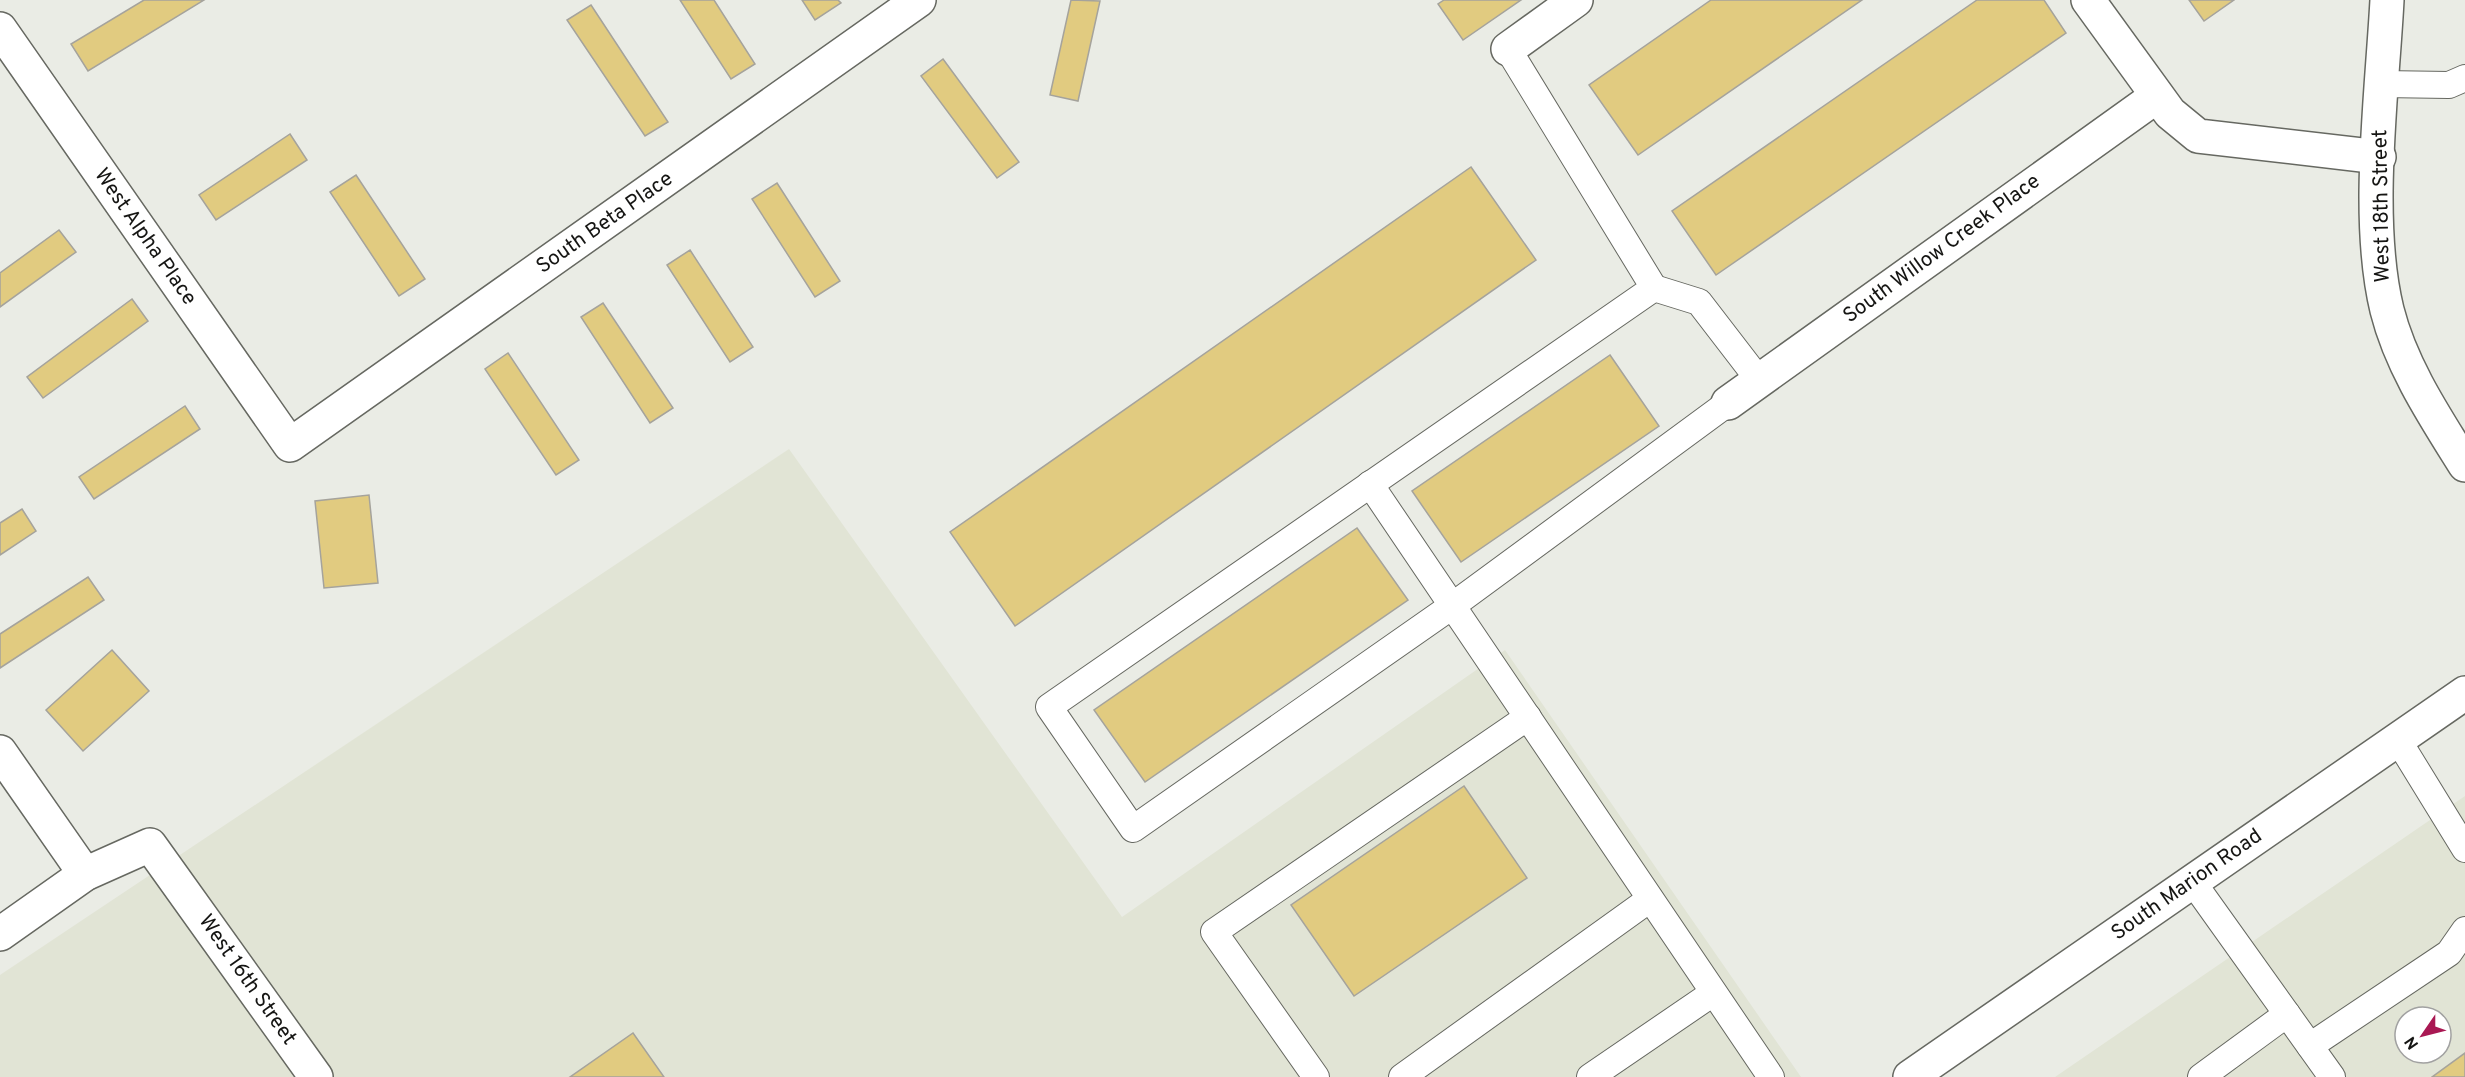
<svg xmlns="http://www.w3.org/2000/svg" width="2465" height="1077" font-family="Overpass,sans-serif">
<rect width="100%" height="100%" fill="#eaece5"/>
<g fill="#e1e4d5" fill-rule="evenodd">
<path d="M 789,449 L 1122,917 L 1505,650 L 1801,1077 L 0,1077 L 0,975 Z"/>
<path d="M 2465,796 L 2465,1077 L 2055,1077 ZM 2405,1017 L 2441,1017 L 2441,1053 L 2405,1053 Z"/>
</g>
<g fill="#e1cb80" stroke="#a5a39c" stroke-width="1.5">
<path d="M 144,0 L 204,0 L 88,71 L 71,44 Z"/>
<path d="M 680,0 L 714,0 L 755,64 L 731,79 Z"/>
<path d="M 802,0 L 838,0 L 841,3 L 815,20 Z"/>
<path d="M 1071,0 L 1100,1 L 1078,101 L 1050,95 Z"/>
<path d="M 1444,0 L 1521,0 L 1463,40 L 1438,4 Z"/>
<path d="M 1711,0 L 1862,0 L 1638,155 L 1589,85 Z"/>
<path d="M 1977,0 L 2044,0 L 2066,33 L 1716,275 L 1672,211 Z"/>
<path d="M 2189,0 L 2234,0 L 2204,21 Z"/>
<path d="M 591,5 L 668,122 L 645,136 L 567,20 Z"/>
<path d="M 943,59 L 1019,162 L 997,178 L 921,76 Z"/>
<path d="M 290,134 L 307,160 L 216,220 L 199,195 Z"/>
<path d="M 1471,167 L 1536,260 L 1015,626 L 950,532 Z"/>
<path d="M 356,175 L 425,279 L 399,296 L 330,192 Z"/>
<path d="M 777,183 L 840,281 L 815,297 L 752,199 Z"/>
<path d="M 59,230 L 76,252 L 0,307 L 0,273 Z"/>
<path d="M 690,250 L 753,347 L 730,362 L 667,265 Z"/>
<path d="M 132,299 L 148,321 L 43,398 L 27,377 Z"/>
<path d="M 603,303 L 673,408 L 650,423 L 581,317 Z"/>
<path d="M 508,353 L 579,460 L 556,475 L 485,369 Z"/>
<path d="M 1610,355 L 1659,426 L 1461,562 L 1412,491 Z"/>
<path d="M 185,406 L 200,429 L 94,499 L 79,477 Z"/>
<path d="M 369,495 L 378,583 L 324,588 L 315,501 Z"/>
<path d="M 22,509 L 36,531 L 0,555 L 0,523 Z"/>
<path d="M 1357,528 L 1408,600 L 1145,782 L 1094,710 Z"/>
<path d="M 88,577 L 104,600 L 0,668 L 0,634 Z"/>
<path d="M 112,650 L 149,691 L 83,751 L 46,710 Z"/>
<path d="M 1464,786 L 1527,878 L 1354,996 L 1291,905 Z"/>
<path d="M 633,1033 L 664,1077 L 570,1077 Z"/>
<path d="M 2465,1053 L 2465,1077 L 2432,1077 Z"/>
</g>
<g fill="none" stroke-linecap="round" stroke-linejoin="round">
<defs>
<g id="service">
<path d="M 1508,49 L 1654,288 L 1049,707 L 1133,829 L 1452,606 L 1728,403"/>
<path d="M 2382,84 L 2449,85 L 2465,78"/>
<path d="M 1654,288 L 1699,302 L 1759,380"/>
<path d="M 1370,484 L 1771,1077"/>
<path d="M 2398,740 L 2465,849"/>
<path d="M 2192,881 L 2332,1077"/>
<path d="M 2310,1046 L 2449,953 L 2465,930"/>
<path d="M 1316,1077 L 1214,932 L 1528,717"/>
<path d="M 1402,1077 L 1650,899"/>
<path d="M 1590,1077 L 1713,993"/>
<path d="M 2201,1077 L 2287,1014"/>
</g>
<g id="minor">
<path d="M 2088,0 L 2170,113 L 2198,136 L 2379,157"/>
<path d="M 0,29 L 290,445 L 919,0"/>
<path d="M 1508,49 L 1576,0"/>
<path d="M 1728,403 L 2157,96"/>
<path d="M 0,752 L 85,874"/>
<path d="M 0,934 L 85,874 L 150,845 L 316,1077"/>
</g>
<path id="tertiary" d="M 2387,0 C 2382,94 2365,220 2387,310 C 2401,366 2435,417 2465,465"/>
<path id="secondary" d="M 1910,1077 L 2465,693"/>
</defs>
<use href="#service" stroke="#666861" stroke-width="28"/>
<use href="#minor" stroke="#666861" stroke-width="36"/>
<use href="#tertiary" stroke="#666861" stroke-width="36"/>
<use href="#secondary" stroke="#666861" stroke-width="36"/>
<use href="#service" stroke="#fff" stroke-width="26"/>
<use href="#minor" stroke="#fff" stroke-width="33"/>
<use href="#tertiary" stroke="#fff" stroke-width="33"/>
<use href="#secondary" stroke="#fff" stroke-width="33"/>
</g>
<g text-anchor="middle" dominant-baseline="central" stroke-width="4.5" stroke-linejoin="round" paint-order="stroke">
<g font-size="21" fill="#151513" stroke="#fff">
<text transform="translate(2382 206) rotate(-91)">West 18th Street</text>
<text transform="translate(605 223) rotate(-35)">South Beta Place</text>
<text transform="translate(145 237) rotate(55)">West Alpha Place</text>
<text transform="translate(1942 249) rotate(-36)">South Willow Creek Place</text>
<text transform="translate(2187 885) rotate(-35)">South Marion Road</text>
<text transform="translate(247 980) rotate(55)">West 16th Street</text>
</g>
</g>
<g transform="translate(2423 1035) rotate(235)"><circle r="28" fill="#ffffff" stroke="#a1a1a1" stroke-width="1.5"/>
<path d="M0-4.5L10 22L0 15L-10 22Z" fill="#a91853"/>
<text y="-9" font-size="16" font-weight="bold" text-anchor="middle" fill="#151513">N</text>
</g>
</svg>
